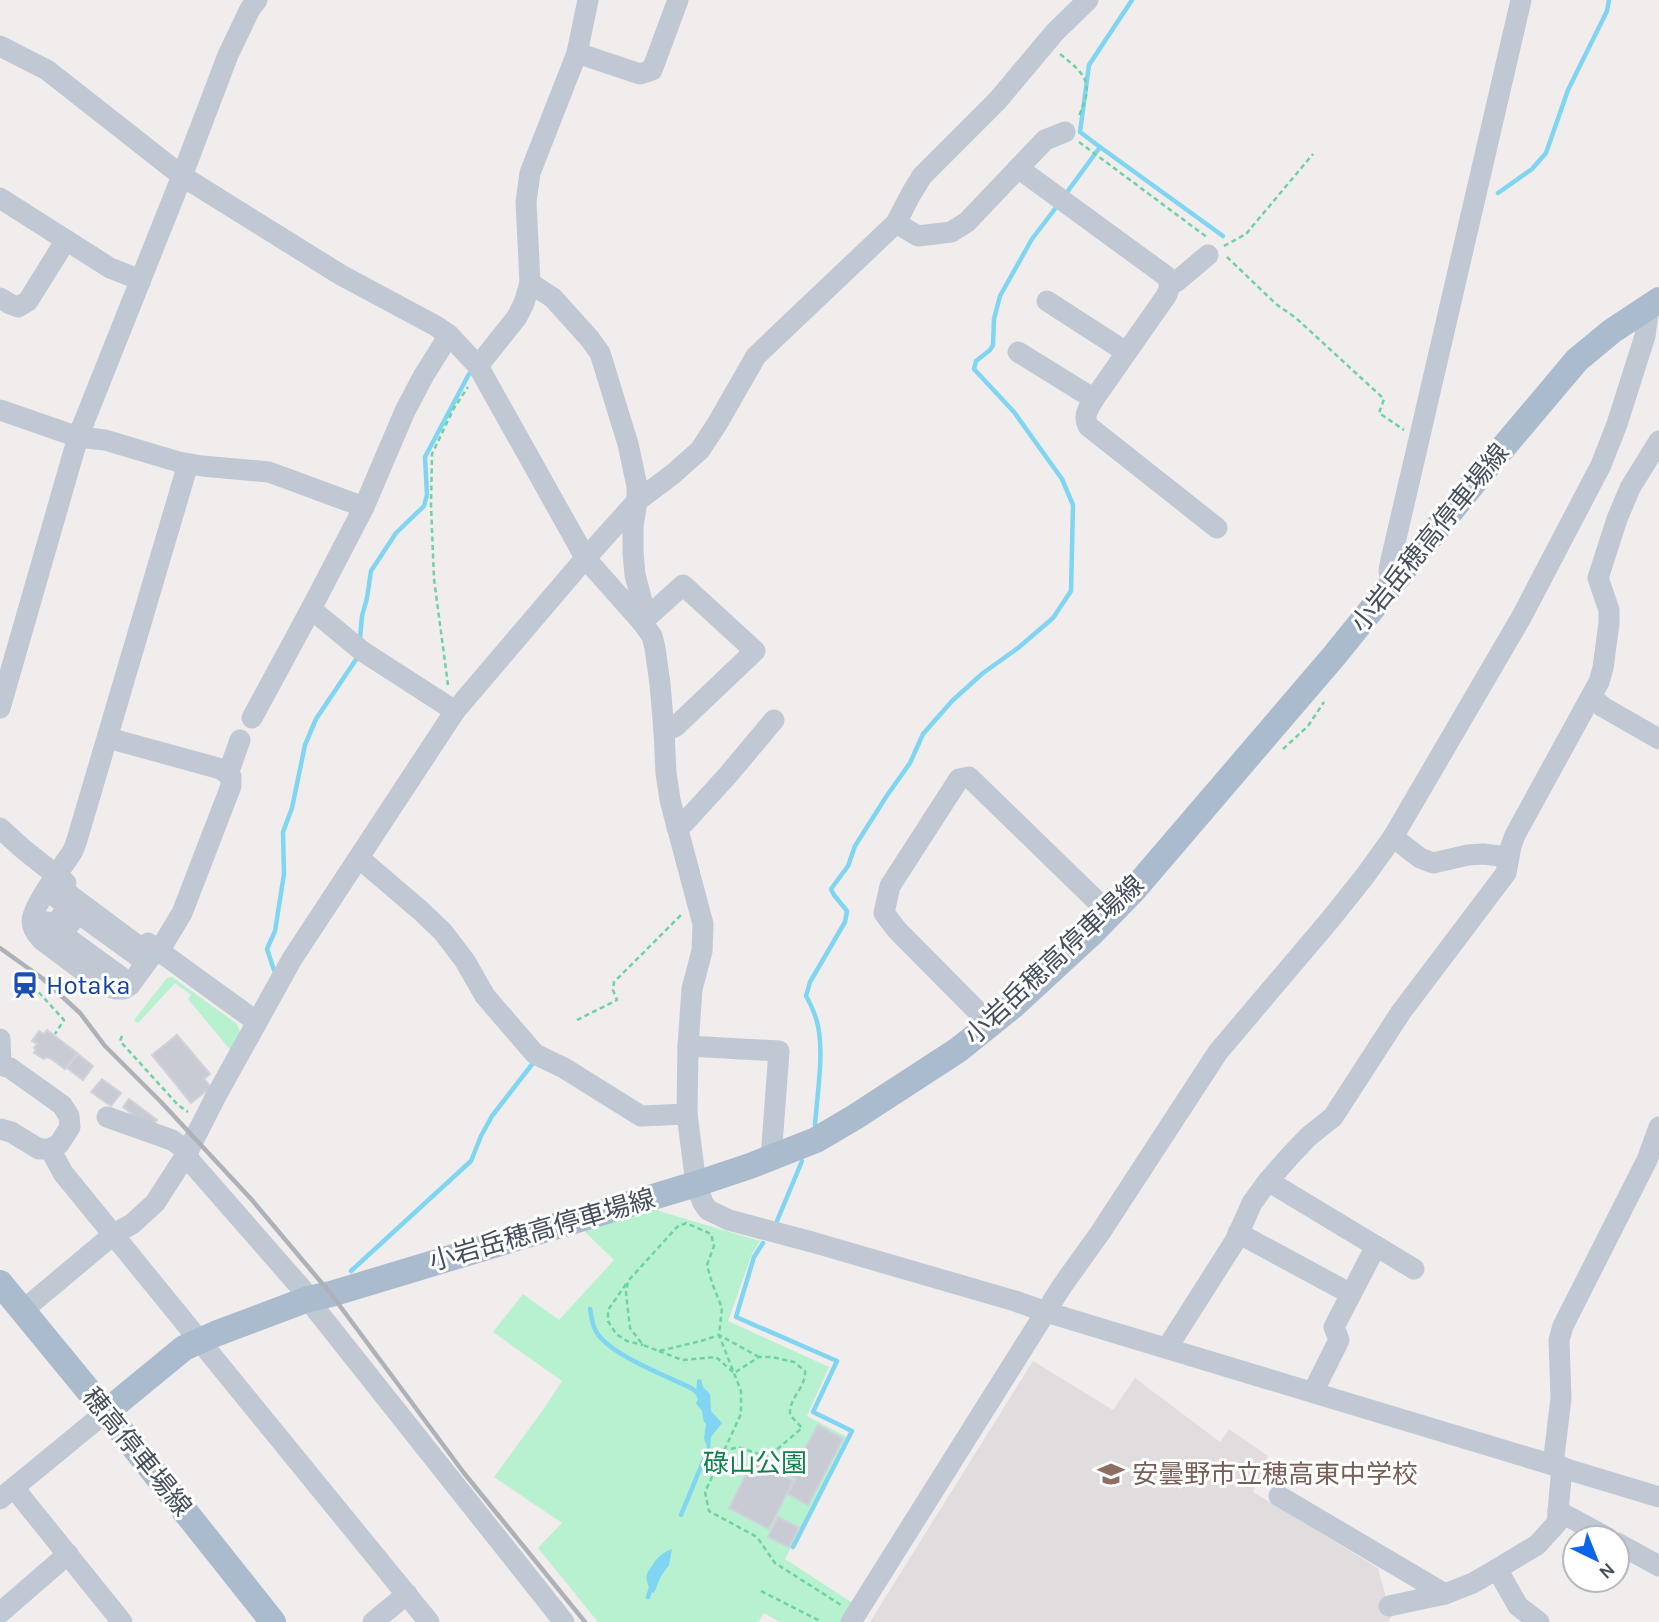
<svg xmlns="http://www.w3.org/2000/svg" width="1659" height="1622" font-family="Karla,'Noto Sans JP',sans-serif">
<rect width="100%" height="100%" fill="#f0edec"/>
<path fill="#e1ddde" d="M 1033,1361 L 1113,1410 L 1135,1378 L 1220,1442 L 1229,1429 L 1268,1456 L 1253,1492 L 1378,1568 L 1391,1616 L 1388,1622 L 870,1622 Z"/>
<g fill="#b7f1d0">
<path d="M 172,977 L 237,1024 L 241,1035 L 232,1052 L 188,999 L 191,995 L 175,983 L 138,1023 L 134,1020 L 167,978 Z"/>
<path d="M 656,1206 L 659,1211 L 760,1241 L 752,1254 L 728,1321 L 829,1367 L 807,1416 L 847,1437 L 785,1559 L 854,1604 L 842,1622 L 780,1622 L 764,1613 L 758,1622 L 598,1622 L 538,1548 L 562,1523 L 494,1477 L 545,1407 L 562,1381 L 493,1332 L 523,1294 L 559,1320 L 614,1260 L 581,1228 Z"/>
</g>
<g fill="#80d5f2">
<path d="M 701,1379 L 703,1387 L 710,1394 L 711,1411 L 722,1423 L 711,1437 L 710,1451 L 703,1461 L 707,1446 L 704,1439 L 706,1424 L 704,1422 L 702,1411 L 696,1403 L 698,1399 L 696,1395 L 697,1380 Z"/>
<path d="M 672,1549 L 669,1565 L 661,1576 L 654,1593 L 650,1591 C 649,1586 645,1579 647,1574 C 647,1572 649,1571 650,1569 C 656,1559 661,1553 672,1549 Z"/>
</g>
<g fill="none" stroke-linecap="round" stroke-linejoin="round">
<g stroke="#80d5f2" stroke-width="4.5">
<path d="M 1100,147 L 1223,236"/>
<path d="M 1498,193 L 1532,169 L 1546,153 L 1568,90 L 1607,11 L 1609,0"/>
<path d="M 1065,195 L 1100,147 L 1080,132 L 1089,65 L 1132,0"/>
<path d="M 360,638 L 362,616 L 367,598 L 371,571 L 396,533 L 424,506 L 427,495 L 425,457 L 469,374"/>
<path d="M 274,970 L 267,949 L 275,931 L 284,874 L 283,832 L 292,808 L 305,745 L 316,719 L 357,658"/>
<path d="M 815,1125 C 817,1096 824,1055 818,1026 C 816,1016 811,1005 806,996 L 810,982 L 845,922 L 847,911 L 834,895 L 831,889 L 848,866 L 855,846 L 886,797 L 910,763 L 923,734 L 952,701 L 983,673 L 1018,648 L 1053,618 L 1071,591 L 1073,505 L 1062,479 L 1014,412 L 974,369 L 976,361 L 990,350 L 993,345 L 994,319 L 1000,296 L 1032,239 L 1058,205"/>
<path d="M 777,1221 L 802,1161"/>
<path d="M 763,1243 L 754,1257 L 736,1317 L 837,1361 L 813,1412 L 852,1431 L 793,1547"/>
<path d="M 351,1271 L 471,1161 L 481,1136 L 492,1116 L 533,1063"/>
<path d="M 590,1309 C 592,1320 593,1331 602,1339 C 619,1358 669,1377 693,1389 L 699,1395"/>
<path d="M 681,1515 L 705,1457"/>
<path d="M 648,1597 L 652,1585"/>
</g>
</g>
<g fill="#c8cbd3" stroke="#d0d2d9" stroke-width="2">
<path d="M 47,1030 L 77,1053 L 65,1069 L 50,1058 L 46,1057 L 44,1059 L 34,1053 L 36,1050 L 34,1048 L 37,1044 L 32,1041 L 39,1031 L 44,1034 Z"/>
<path d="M 177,1035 L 210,1074 L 204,1079 L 211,1087 L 191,1103 L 152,1055 Z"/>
<path d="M 78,1054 L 93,1066 L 83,1080 L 67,1068 Z"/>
<path d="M 102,1079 L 121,1093 L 111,1106 L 91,1092 Z"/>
<path d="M 129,1099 L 157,1120 L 150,1128 L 123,1107 Z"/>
<path d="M 818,1425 L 843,1439 L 808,1505 L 788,1494 L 796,1479 L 790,1476 Z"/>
<path d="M 753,1461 L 793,1481 L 769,1529 L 729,1508 Z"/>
<path d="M 778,1517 L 799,1528 L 789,1547 L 768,1537 Z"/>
</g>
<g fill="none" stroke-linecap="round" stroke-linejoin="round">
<g stroke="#6dd2a4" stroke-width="2.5" stroke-dasharray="5 3.5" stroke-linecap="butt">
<path d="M 1060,54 C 1088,76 1094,84 1078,118"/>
<path d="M 1079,142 L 1208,238"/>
<path d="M 1224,246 L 1246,234 L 1313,154"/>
<path d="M 1227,257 L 1276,304 L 1296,318 L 1384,399 L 1379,413 L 1404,430"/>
<path d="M 448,685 L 434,579 L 431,505 L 432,454 L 454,408 L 468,387"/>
<path d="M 1283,749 L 1308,726 L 1324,702"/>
<path d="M 33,986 L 64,1020 L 55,1034"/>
<path d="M 577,1020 L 617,1000 L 613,990 L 614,982 L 682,914"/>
<path d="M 122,1036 L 120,1041 L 178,1105 L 188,1112"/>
<path d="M 626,1284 L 608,1310 L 608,1321 L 616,1334 L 627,1341 L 643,1345"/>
<path d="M 659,1351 L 682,1360 L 716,1357 L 734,1373 L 759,1357 L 772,1357 L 794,1362 L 805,1371 C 806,1389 789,1396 790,1415 L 802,1428 L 768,1457 L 738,1447 L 724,1451"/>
<path d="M 759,1357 L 719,1335 L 701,1341 L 659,1351 L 643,1345 L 630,1328 L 626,1293 L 628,1281 L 677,1227 L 686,1223 L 711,1234 L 714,1246 L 707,1265 L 712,1283 L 722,1308 L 719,1335 L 741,1391 L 741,1414 L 705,1492 L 709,1511 L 757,1537 L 775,1563 L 841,1605"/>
<path d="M 761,1591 L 822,1622"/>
</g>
<g stroke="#bfc8d3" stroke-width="21">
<path d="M 588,0 L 577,53 L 530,173 L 526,202 L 530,283 L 524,303 L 517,317 L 478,366 L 586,559 L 642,622 L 652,636 L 655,648 L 660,684 L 664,731 L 666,773 L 670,800 L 703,924 L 702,951 L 692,989 L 688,1046 L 687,1114 L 696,1184 L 703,1203 L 708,1210 L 729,1220 L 812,1242 L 1015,1301 L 1046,1312 L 1659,1497"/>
<path d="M 0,46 L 47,70 L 182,176 L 341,275 L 436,326 L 449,335 L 478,366"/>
<path d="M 577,53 L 640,74 L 652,70 L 678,0"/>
<path d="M 1018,168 L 1166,276 C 1171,284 1170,288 1166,296 L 1094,399 C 1088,409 1083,415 1088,426 L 1217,528"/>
<path d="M 0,198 L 110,268 L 133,277 L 140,282"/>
<path d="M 896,223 L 918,236 L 951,232 L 967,222 L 1045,140 L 1065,132"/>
<path d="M 1169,282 L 1176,282 L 1208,255"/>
<path d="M 530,283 L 553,298 L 590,339 L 600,353 L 628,444 L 637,486 L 637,501 L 633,526 L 633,552 L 635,575 L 643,605 L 642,622"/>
<path d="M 0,298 L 10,304 L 18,307 L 28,301 L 66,240"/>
<path d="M 1047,301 L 1126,352"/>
<path d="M 1018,352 L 1094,399"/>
<path d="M 0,410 L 78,437 L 105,440 L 179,462 L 202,466 L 269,472 L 364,507"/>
<path d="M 1394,581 C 1387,575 1389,569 1391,560 L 1521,0"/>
<path d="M 311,609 L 362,651 L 455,711"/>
<path d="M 642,622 L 683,585 L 755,651 L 675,727 L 664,731"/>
<path d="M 1592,698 L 1603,707 L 1659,739"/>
<path d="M 0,708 L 78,437 L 182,176 L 228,55 L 250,9 L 257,0"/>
<path d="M 252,718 L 311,609 L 364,507 L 405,411 L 424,375 L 449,335"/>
<path d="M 108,738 L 221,769 L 231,777 L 231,786 L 182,913 L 159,951 L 152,955 L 130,985 L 124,989 L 116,989 L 101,984 L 42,940 C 37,935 32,929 32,921 C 32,907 62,867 71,854 C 75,848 77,840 79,833 L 188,464"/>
<path d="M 228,774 L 240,740"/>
<path d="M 0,828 L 23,849 L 66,883"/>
<path d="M 677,828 L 685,822 L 728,775 L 774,720"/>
<path d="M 1393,837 L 1420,858 L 1433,863 L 1468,855 L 1483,854 L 1509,857"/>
<path d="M 359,858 L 421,911 L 443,932 L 465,961 L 485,996 L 535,1054 L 564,1068 L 641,1116 L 687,1114"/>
<path d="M 67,893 L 138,946 L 141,953 L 139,957 L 78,913 L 62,934 L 121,977 L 106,978 L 46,934 L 44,927 L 48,922 L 54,927 L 68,906 L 56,897 L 58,895 Z"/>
<path d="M 148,943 L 257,1022"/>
<path d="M 990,1024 L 897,930 L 884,913 L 890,886 L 959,779 L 969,777 L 1110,914"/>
<path d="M 0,1039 L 1,1065"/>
<path d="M 688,1046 L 779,1051 L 771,1158"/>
<path d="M 0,1065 L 10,1068 L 62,1105 L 69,1116 L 70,1127 L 59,1144 L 50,1149 L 39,1149 L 11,1132 L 0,1129"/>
<path d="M 107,1117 L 172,1140 L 183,1148 L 191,1162 L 303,1290"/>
<path d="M 50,1149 L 63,1173 L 429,1622"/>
<path d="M 1268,1181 L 1414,1269"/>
<path d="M 1238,1233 L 1351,1294"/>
<path d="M 314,1307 L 564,1622"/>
<path d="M 22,1311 L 114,1234 L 132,1224 L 155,1203 L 186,1155 L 216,1096 L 292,959 L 455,711 L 576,569 L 637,501 L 673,474 L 700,450 L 717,424 L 756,356 L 896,223 L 911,194 L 922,176 L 998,100 L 1055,32 L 1088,0"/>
<path d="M 1167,1348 L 1235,1241 L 1252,1203 L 1268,1181 L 1290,1156 L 1308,1137 L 1333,1117 L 1401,1012 L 1506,873 L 1511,846 L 1515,835 L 1599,682 L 1603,668 L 1609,623 L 1609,610 L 1598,578 L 1617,519 L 1630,488 L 1659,441"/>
<path d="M 1313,1392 L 1339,1340 L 1334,1327 L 1376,1246"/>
<path d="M 1553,1465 L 1561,1398 L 1559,1340 L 1563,1326 L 1647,1160 L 1659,1127"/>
<path d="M 14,1488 L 122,1622"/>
<path d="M 1279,1496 L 1445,1594"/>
<path d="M 0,1499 L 106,1412"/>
<path d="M 1558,1511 L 1608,1538"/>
<path d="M 1617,1543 L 1659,1566"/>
<path d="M 1389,1606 L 1445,1594 L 1473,1583 L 1497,1569"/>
<path d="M 0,1613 L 68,1554"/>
<path d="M 373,1622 L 407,1594"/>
<path d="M 851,1622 L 1062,1286 L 1100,1233 L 1218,1052 L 1329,921 L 1365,876 L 1393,837 L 1522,616 L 1601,465 L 1617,424 L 1645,336 L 1649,307"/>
<path d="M 1539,1622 L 1518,1606 L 1497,1569 L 1537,1545 L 1557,1523 L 1562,1467"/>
</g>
<g stroke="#aabbce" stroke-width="26">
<path d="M 0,1283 L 106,1412 L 273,1622"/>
<path d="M 106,1412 L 184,1348 L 215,1334 L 308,1299 L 331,1294 L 696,1184 L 750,1166 L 816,1140 L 855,1117 L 958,1050 L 1014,1005 L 1092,933 L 1132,892 L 1334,656 L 1480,475 L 1577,360 L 1612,331 L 1659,300"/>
</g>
<path stroke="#aeb2b8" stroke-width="4.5" d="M 0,948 L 42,978 L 80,1013 L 105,1046 L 161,1102 L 252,1200 L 331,1294 L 464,1473 L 585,1622"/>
</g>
<defs>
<symbol id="station-bare" viewBox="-9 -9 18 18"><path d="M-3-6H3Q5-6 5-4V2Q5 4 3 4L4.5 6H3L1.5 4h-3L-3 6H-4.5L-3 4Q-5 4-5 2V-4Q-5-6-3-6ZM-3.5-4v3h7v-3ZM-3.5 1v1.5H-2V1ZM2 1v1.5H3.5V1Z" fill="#1a4fb4" stroke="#fff" stroke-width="2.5" paint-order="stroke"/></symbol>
<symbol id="school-bare" viewBox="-9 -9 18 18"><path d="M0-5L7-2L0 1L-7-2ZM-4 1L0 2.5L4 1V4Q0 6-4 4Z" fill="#8d6e63" stroke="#fff" stroke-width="2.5" paint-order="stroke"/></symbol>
</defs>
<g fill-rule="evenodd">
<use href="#station-bare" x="6" y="966" width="38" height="38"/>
<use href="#school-bare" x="1092" y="1455" width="38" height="38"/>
</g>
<g text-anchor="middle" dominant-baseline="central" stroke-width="6" stroke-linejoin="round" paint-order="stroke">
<g font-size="26" fill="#444f5b" stroke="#fff">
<text transform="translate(1430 538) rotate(-51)">小岩岳穂高停車場線</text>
<text transform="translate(1054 960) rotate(-43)">小岩岳穂高停車場線</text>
<text transform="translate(542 1230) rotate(-16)">小岩岳穂高停車場線</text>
<text transform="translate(137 1452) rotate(51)">穂高停車場線</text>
</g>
<g font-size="26" fill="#164399" stroke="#fff" text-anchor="start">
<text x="46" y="985">Hotaka</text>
</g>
<g font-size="26" fill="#10814d" stroke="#fff">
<text x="755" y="1463">碌山公園</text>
</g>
<g font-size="26" fill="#785e54" stroke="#fff" text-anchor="start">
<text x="1132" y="1474">安曇野市立穂高東中学校</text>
</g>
</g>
<g transform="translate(1596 1559) rotate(137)"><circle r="33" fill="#ffffff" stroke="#b4b9bd" stroke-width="2"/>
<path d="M0-5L12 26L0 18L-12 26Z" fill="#0c64ea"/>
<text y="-10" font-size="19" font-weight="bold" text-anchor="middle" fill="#444f5b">N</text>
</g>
</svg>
